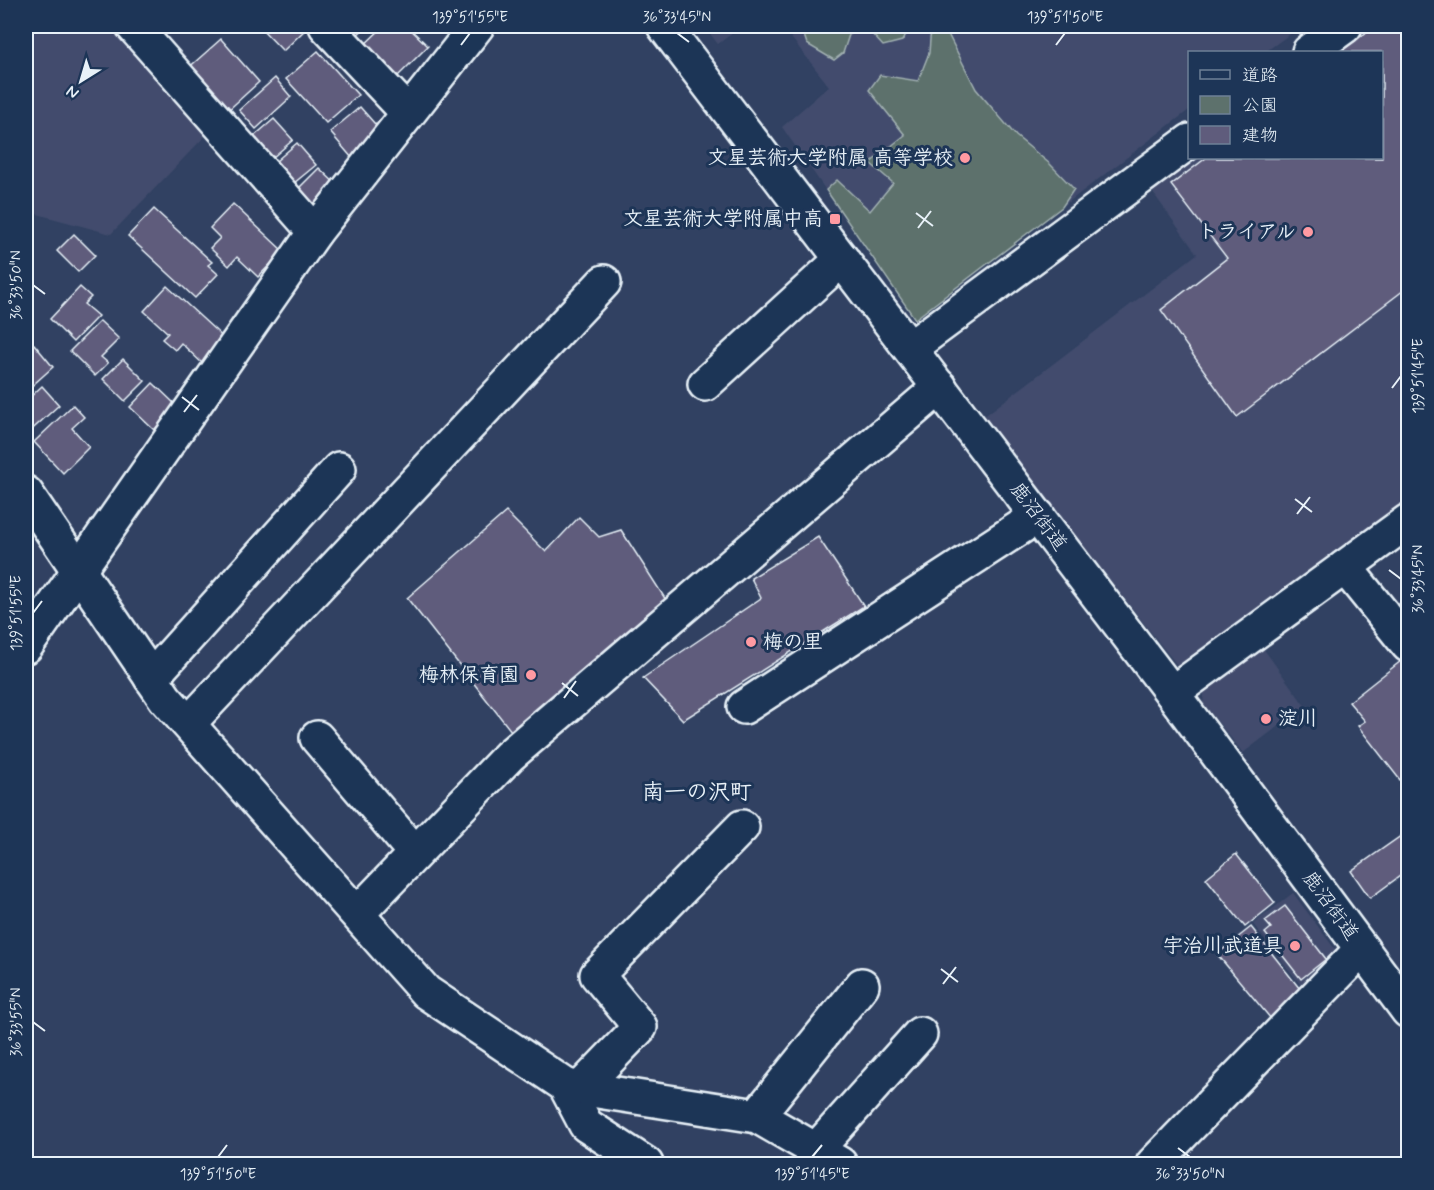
<svg xmlns="http://www.w3.org/2000/svg" width="1434" height="1190" font-family="Mynerve,'Klee One',sans-serif">
<rect width="100%" height="100%" fill="#314162"/>
<filter id="ink" filterUnits="userSpaceOnUse"><feTurbulence type="fractalNoise" baseFrequency=".0167" numOctaves="2"/><feDisplacementMap in="SourceGraphic" scale="12" xChannelSelector="R" yChannelSelector="G"/><feConvolveMatrix kernelMatrix="1 2 1 2 8 2 1 2 1" color-interpolation-filters="sRGB"/></filter>
<g filter="url(#ink)">
<g fill="#424c6d">
<path d="M 26,26 L 114,26 L 207,134 L 111,234 L 26,211 Z"/>
<path d="M 704,26 L 742,26 L 718,44 Z"/>
<path d="M 782,26 L 1301,26 L 1265,52 L 1190,52 L 1189,110 L 915,319 L 782,127 L 829,86 Z"/>
<path d="M 1360,26 L 1408,26 L 1408,506 L 1180,669 L 982,418 L 1197,254 L 1146,183 L 1190,158 L 1382,158 L 1382,52 L 1323,52 Z"/>
<path d="M 1260,644 L 1305,706 L 1243,753 L 1203,703 L 1205,685 Z"/>
<path d="M 1293,893 L 1337,952 L 1303,988 L 1253,924 Z"/>
</g>
<g fill="#5d716c" stroke="#a2b1b2" stroke-width="1.5">
<path d="M 801,26 L 852,26 L 843,53 L 834,60 L 807,44 Z"/>
<path d="M 870,26 L 911,26 L 902,41 L 883,46 L 871,33 Z"/>
<path d="M 931,26 L 947,26 L 949,36 L 976,89 L 1016,136 L 1050,164 L 1074,189 L 1062,207 L 915,319 L 826,190 L 837,180 L 870,211 L 893,183 L 870,163 L 905,135 L 869,90 L 880,75 L 918,81 L 929,53 Z"/>
</g>
<g fill="#5f5c7c" stroke="#e8f1f8" stroke-width="1.5">
<path d="M 259,26 L 305,26 L 307,28 L 283,51 Z"/>
<path d="M 350,26 L 367,26 L 358,34 Z"/>
<path d="M 384,26 L 407,26 L 428,46 L 394,80 L 362,47 Z"/>
<path d="M 1375,26 L 1408,26 L 1408,287 L 1237,417 L 1161,310 L 1227,258 L 1171,185 L 1206,158 L 1382,158 L 1382,52 L 1340,52 Z"/>
<path d="M 221,39 L 259,82 L 224,114 L 186,70 Z"/>
<path d="M 318,51 L 358,95 L 326,123 L 286,79 Z"/>
<path d="M 275,78 L 291,97 L 256,129 L 239,110 Z"/>
<path d="M 360,107 L 382,132 L 352,158 L 330,132 Z"/>
<path d="M 274,119 L 293,140 L 265,164 L 246,143 Z"/>
<path d="M 297,143 L 316,165 L 288,188 L 269,167 Z"/>
<path d="M 319,168 L 339,187 L 314,214 L 293,194 Z"/>
<path d="M 233,204 L 283,251 L 258,277 L 237,257 L 229,266 L 210,248 L 220,238 L 210,228 Z"/>
<path d="M 154,209 L 212,262 L 208,265 L 218,274 L 195,298 L 128,236 Z"/>
<path d="M 74,234 L 95,255 L 78,272 L 57,251 Z"/>
<path d="M 167,286 L 226,340 L 203,364 L 181,343 L 175,350 L 162,339 L 168,333 L 144,311 Z"/>
<path d="M 80,287 L 91,297 L 84,304 L 98,316 L 73,342 L 50,319 Z"/>
<path d="M 100,321 L 119,339 L 101,357 L 108,363 L 95,376 L 70,351 Z"/>
<path d="M 34,344 L 53,367 L 26,391 L 26,352 Z"/>
<path d="M 123,359 L 145,381 L 125,401 L 103,379 Z"/>
<path d="M 153,383 L 177,406 L 154,430 L 130,407 Z"/>
<path d="M 42,386 L 59,405 L 26,435 L 26,401 Z"/>
<path d="M 73,405 L 84,417 L 72,428 L 89,447 L 63,473 L 34,442 Z"/>
<path d="M 506,512 L 546,552 L 579,517 L 599,537 L 621,530 L 675,614 L 515,736 L 407,598 Z"/>
<path d="M 818,537 L 864,606 L 683,720 L 643,678 L 761,598 L 751,578 Z"/>
<path d="M 1406,657 L 1408,660 L 1408,776 L 1407,774 L 1400,780 L 1358,726 L 1365,721 L 1349,702 Z"/>
<path d="M 1408,831 L 1408,870 L 1370,898 L 1351,871 Z"/>
<path d="M 1236,854 L 1275,903 L 1245,927 L 1206,878 Z"/>
<path d="M 1285,906 L 1326,959 L 1301,979 L 1265,933 L 1271,928 L 1265,921 Z"/>
<path d="M 1251,927 L 1300,989 L 1271,1019 L 1217,954 Z"/>
</g>
<g fill="none" stroke-linecap="round" stroke-linejoin="round">
<defs>
<g id="minor">
<path d="M 133,26 L 315,232"/>
<path d="M 326,26 L 408,113"/>
<path d="M 664,26 L 1172,693 L 1408,1011"/>
<path d="M 1309,52 L 1345,26"/>
<path d="M 910,348 L 1190,141"/>
<path d="M 705,384 L 842,259"/>
<path d="M 26,493 L 165,698 L 426,992 L 565,1085 L 586,1125 L 646,1164"/>
<path d="M 1345,567 L 1408,645"/>
<path d="M 26,646 L 315,232 L 477,26"/>
<path d="M 151,678 L 339,469"/>
<path d="M 1172,693 L 1408,521"/>
<path d="M 744,707 L 1038,516"/>
<path d="M 189,723 L 604,282"/>
<path d="M 317,738 L 415,853"/>
<path d="M 358,913 L 509,756 L 940,387"/>
<path d="M 566,1086 L 757,1116 L 840,1164"/>
<path d="M 581,1088 L 640,1027 L 597,975 L 742,827"/>
<path d="M 757,1116 L 862,985"/>
<path d="M 816,1150 L 920,1034"/>
<path d="M 1153,1164 L 1362,949"/>
</g>
</defs>
<use href="#minor" stroke="#e8f1f8" stroke-width="38"/>
<use href="#minor" stroke="#1d3557" stroke-width="33"/>
</g>
</g>
<path fill="none" stroke="#e8f1f8" stroke-width="2" d="M 677,33 L 689,42M 461,45 L 470,33M 1056,45 L 1065,33M 916,213 L 933,226M 918,228 L 931,211M 33,285 L 45,294M 1392,388 L 1401,376M 182,397 L 199,410M 184,412 L 197,395M 1295,499 L 1312,512M 1297,514 L 1310,497M 1389,570 L 1401,579M 33,613 L 42,601M 562,683 L 578,696M 564,698 L 576,681M 941,969 L 958,982M 943,984 L 956,967M 33,1022 L 45,1031M 1178,1148 L 1190,1157M 218,1157 L 227,1145M 812,1157 L 822,1145"/>
<g fill="#ff9aa2" stroke="#1d3557" stroke-width="2">
<circle cx="965" cy="158" r="6"/>
<rect x="829" y="213" width="12" height="12" rx="3"/>
<circle cx="1308" cy="232" r="6"/>
<circle cx="751" cy="642" r="6"/>
<circle cx="531" cy="675" r="6"/>
<circle cx="1266" cy="719" r="6"/>
<circle cx="1295" cy="946" r="6"/>
</g>
<g text-anchor="middle" dominant-baseline="central" stroke-width="6" stroke-linejoin="round" paint-order="stroke">
<g font-size="20" font-weight="bold" fill="#e8f1f8" stroke="#1d3557" text-anchor="end">
<text x="953" y="158">文星芸術大学附属 高等学校</text>
<text x="823" y="219">文星芸術大学附属中高</text>
<text x="1296" y="232">トライアル</text>
<text x="763" y="642" text-anchor="start">梅の里</text>
<text x="519" y="675">梅林保育園</text>
<text x="1278" y="719" text-anchor="start">淀川</text>
<text x="1283" y="946">宇治川武道具</text>
</g>
<g font-size="20" fill="#e8f1f8" stroke="#1d3557">
<text transform="translate(1038 517) rotate(53)">鹿沼街道</text>
<text transform="translate(1330 906) rotate(54)">鹿沼街道</text>
</g>
<g font-size="22" font-weight="bold" fill="#e8f1f8" stroke="#1d3557">
<text x="697" y="793">南一の沢町</text>
</g>
</g>
<rect width="1434" height="1190" fill="none" stroke="#1d3557" stroke-width="66"/>
<rect x="1188" y="51" width="195" height="108" fill="#1d3557" stroke="#6e8097" stroke-width="1.5"/>
<rect x="1200" y="70" width="30" height="9" fill="#1d3557" stroke="#6e8097" stroke-width="1.5"/>
<text x="1242" y="81" font-size="18" fill="#e8f1f8">道路</text>
<rect x="1200" y="96" width="30" height="18" fill="#5d716c" stroke="#6e8097" stroke-width="1.5"/>
<text x="1242" y="111" font-size="18" fill="#e8f1f8">公園</text>
<rect x="1200" y="126" width="30" height="18" fill="#5f5c7c" stroke="#6e8097" stroke-width="1.5"/>
<text x="1242" y="141" font-size="18" fill="#e8f1f8">建物</text>
<g transform="translate(81 81) rotate(217)" stroke="#1d3557" stroke-width="4.5" paint-order="stroke">
<path d="M0-4.5L10 22L0 15L-10 22Z" fill="#e8f1f8"/>
<text y="-9" font-size="16" font-weight="bold" text-anchor="middle" fill="#e8f1f8">N</text>
</g>
<rect x="33" y="33" width="1368" height="1124" fill="none" stroke="#e8f1f8" stroke-width="2"/>
<g font-size="15" text-anchor="middle" fill="#e8f1f8">
<text x="470" y="22">139°51'55"E</text>
<text x="677" y="22">36°33'45"N</text>
<text x="1065" y="22">139°51'50"E</text>
<text transform="translate(16 285) rotate(-90)" y="5">36°33'50"N</text>
<text transform="translate(1418 376) rotate(-90)" y="5">139°51'45"E</text>
<text transform="translate(1418 579) rotate(-90)" y="5">36°33'45"N</text>
<text transform="translate(16 613) rotate(-90)" y="5">139°51'55"E</text>
<text transform="translate(16 1022) rotate(-90)" y="5">36°33'55"N</text>
<text x="218" y="1179">139°51'50"E</text>
<text x="812" y="1179">139°51'45"E</text>
<text x="1190" y="1179">36°33'50"N</text>
</g>
</svg>
